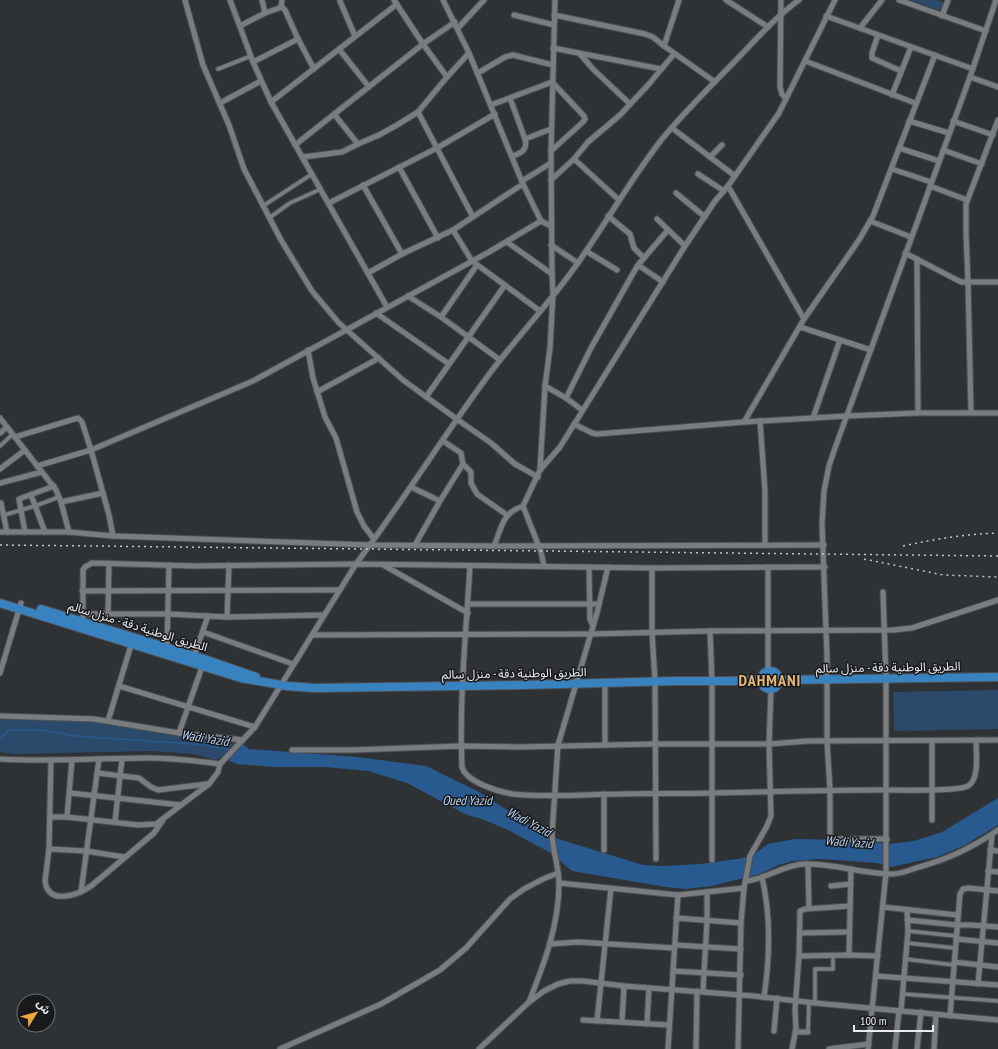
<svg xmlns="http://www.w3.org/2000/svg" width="998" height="1049" font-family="'PT Sans Narrow','Noto Sans Arabic',sans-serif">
<rect width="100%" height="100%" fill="#2f3235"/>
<g fill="#2b4a6b">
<path d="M 911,0 L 938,0 L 944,3 L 941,11 Z"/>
<path d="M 998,690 L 998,729 L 894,731 L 893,692 Z"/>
<path d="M 42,719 L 94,722 L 234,744 L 217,760 L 193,754 L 152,751 L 13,754 L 0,752 L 0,720 Z"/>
</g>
<path fill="#285a8f" d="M 240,742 L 249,749 L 357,757 L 426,766 L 479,792 L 533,827 L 555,838 L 643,865 L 663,866 L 700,864 L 737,859 L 752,856 L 768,844 L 795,839 L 844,840 L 888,844 L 914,841 L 942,832 L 998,798 L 998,825 L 965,845 L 937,857 L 891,867 L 877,863 L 820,859 L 792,861 L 779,865 L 759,874 L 712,886 L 686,889 L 666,887 L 572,871 L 549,852 L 508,830 L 482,819 L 467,815 L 407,783 L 368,771 L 325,767 L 275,767 L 237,764 L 221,757 L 234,744 Z"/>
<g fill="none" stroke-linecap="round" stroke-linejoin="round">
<path stroke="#285a8f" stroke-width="1.5" d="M 0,738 L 10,730 L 41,730 L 76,736 L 207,745 L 230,750"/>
<defs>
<g id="pedestrian">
<path d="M 218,69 L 251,56"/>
<path d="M 263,206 L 312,174"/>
<path d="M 269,218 L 290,203 L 321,189"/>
<path d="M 0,446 L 13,434"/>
<path d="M 4,515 L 35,506 L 59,497"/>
<path d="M 908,931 L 956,936"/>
<path d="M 907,943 L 955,948"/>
<path d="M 905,959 L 954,965"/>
<path d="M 903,994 L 998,1001"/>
<path d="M 815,1003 L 815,969 L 833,969 L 833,956"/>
<path d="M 808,1032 L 809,1003"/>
</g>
<g id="minor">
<path d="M 185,0 L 203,65 L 229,125 L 244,169 L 281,240 L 312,291 L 339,323 L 403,380 L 458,420 L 491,443 L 515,464 L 538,477"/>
<path d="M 230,0 L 253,62 L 271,102 L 387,307"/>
<path d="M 262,0 L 265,13"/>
<path d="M 394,0 L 423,44 L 447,77"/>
<path d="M 443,0 L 469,53 L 523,184 L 541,221"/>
<path d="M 679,0 L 664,46 L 715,82"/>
<path d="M 726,0 L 768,27"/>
<path d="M 781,0 L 780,87 L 782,94 L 786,99"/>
<path d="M 899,0 L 986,31"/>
<path d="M 340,1 L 355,36"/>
<path d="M 281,7 L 282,0"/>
<path d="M 514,15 L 554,25"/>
<path d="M 554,15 L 645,34 L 653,37 L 664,46"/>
<path d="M 826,16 L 973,69"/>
<path d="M 942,16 L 948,0"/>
<path d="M 240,26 L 265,13 L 282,7 L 285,10 L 298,39 L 314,69"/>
<path d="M 458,28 L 484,0"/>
<path d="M 860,28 L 882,0"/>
<path d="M 878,35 L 872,53 L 872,58 L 901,71"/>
<path d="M 553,48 L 661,69"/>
<path d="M 339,49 L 369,87"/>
<path d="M 580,54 L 593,69 L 630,104"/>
<path d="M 805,61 L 915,103"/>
<path d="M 253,62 L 298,39"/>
<path d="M 478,73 L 505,57 L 513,55 L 553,65"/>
<path d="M 970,77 L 998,87"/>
<path d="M 892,95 L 911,47"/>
<path d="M 510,98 L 525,139"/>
<path d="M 271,102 L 397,4"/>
<path d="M 220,103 L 261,81"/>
<path d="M 491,105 L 552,82 L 584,116 L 585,119 L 583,122 L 551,151"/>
<path d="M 418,112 L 473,217"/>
<path d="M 334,114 L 358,144"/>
<path d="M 909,121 L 949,133"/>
<path d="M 953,121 L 993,135"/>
<path d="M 672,128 L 735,176"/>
<path d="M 295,145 L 423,44 L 455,22"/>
<path d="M 899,148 L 939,161"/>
<path d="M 943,150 L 982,164"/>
<path d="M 513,156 C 521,153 528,150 525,139 L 551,129"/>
<path d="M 303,157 L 342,152 L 358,144 L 379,135 L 397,125 L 418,112 L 447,77 L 469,53"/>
<path d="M 710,157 L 722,145"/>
<path d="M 574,159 L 619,200"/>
<path d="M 399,167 L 438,238"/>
<path d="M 892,169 L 931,182"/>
<path d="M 698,174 L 724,191"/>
<path d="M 551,180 L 574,159 L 588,142 L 620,115 L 649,84 L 674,54"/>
<path d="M 522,181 L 551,163"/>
<path d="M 363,185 L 402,254"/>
<path d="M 728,186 L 804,319"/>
<path d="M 930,186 L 967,200"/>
<path d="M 676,193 L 705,217"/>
<path d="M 329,203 L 437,148 L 495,114"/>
<path d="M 608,216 L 630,234 L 634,248 L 644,258"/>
<path d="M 657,219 L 685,246"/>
<path d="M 870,221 L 911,237"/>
<path d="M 453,230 L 472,261 L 540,311"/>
<path d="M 507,242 L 552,274"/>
<path d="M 551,245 L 578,263"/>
<path d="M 586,251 L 617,270"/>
<path d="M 905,253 L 961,282 L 998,282"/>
<path d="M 917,259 L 918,413"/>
<path d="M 638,265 L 663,282"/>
<path d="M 368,273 L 402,254 L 453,230 L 523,184"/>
<path d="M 408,296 L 441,317 L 500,360"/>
<path d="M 376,313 L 449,364"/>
<path d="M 441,317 L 477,265"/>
<path d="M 800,327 L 871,350"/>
<path d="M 308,350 L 313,378 L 325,417 L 336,438 L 357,512 L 364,526 L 374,539"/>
<path d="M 545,386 L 566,398 L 582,410"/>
<path d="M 317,392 L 379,358"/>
<path d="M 426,397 L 505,285"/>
<path d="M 566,398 L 591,348 L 631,277 L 638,265 L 668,230"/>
<path d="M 971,413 L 968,282 L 966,233 L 966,204 L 998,120"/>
<path d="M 0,418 L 56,490 L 61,502 L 69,532"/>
<path d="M 813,418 L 840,340"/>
<path d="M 760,421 L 765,491 L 765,545"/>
<path d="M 744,422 L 804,319 L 859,240 L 873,216 L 935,55"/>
<path d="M 574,424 L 592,433 L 597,434 L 744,422 L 847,416 L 918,413 L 998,413"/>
<path d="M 0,433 L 7,427"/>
<path d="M 15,437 L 78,418 L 82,422 L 91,450 L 253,381 L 489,252 L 541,221 L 551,226"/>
<path d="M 443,441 L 461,453 L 463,464 L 471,472 L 471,483 L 477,494 L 507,515"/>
<path d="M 37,466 L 91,450 L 109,515 L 113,536"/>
<path d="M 0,469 L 25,450"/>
<path d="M 540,470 L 545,386 L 550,348 L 553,294 L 552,274 L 551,151 L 555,0"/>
<path d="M 0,483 L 42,472"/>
<path d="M 411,487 L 440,501"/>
<path d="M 31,495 L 45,532"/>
<path d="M 61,502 L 103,493"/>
<path d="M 1,503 L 7,532"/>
<path d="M 0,532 L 69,532 L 113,536 L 370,545 L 494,546 L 824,545"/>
<path d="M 25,532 L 19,499 L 54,486"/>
<path d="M 415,545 L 440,501 L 463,464"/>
<path d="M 494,546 C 502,527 502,513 523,506"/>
<path d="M 385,566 L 468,613"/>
<path d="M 470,566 C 466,633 459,700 462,767 C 466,782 499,792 513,794 C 549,798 586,794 622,794 C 652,793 682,794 712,793 C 768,792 823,790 878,790 C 894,790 958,792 968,786 C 980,779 976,752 976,740"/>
<path d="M 544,566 L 541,552 L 523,506 L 540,470 L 560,447 L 685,246 L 715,201 L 728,186 L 779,113 L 835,0"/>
<path d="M 589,567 L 590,619 L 593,626"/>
<path d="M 768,567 L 768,672"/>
<path d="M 652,568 L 652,632 L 655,681 L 656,859"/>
<path d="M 82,591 L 340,590"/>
<path d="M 468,604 L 599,604"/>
<path d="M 83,614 L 168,614 L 227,617 L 324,615"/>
<path d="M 108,614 L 109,563"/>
<path d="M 227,617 L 229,565"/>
<path d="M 83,624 L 83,570 L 85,567 L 92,563 L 195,566 L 356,564 L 652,568 L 825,567"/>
<path d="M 710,631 L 712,681 L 712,860"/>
<path d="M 203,632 L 293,664"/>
<path d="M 312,635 L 591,634 L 710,631 L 893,630 L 912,628 L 998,600"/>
<path d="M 167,648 L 169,565"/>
<path d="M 194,656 L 208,616"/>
<path d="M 0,673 L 21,603"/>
<path d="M 119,686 L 255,727"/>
<path d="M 0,716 L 94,719 L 179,733 L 243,740"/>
<path d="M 108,721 L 132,642"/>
<path d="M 179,733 L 203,664"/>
<path d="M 932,741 L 932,820"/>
<path d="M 605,745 L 605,683"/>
<path d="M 292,750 L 352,750 L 461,746 L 519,747 L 654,744 L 769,744 L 808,741 L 998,740"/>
<path d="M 0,759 C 50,762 100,758 150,758 C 174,758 197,761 220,764 L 255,727 L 356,564 C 400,505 439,443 482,384 C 511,343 546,308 575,267 C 605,225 630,180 662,139 C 686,110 713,84 739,57 C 758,37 777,16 799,0"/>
<path d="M 51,760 L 49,849 L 45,881 C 48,906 78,895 91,886 L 154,833 L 163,820"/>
<path d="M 97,773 L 139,778 L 151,787 L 158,790 L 207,784"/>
<path d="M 70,793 L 181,805"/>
<path d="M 50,817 L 67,817 L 138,825 L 156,824 L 209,784 L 218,772 L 220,764"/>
<path d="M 67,817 L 72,760"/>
<path d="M 115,822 L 122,759"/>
<path d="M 887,839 L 834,839 L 831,837 L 830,834 L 830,790 L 827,741 L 827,656 L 822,524 L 824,491 L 829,466 L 835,448 L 970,77 L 996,0"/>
<path d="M 49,849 L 86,851 L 124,857"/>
<path d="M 604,850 L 604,794"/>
<path d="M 990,850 L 998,851"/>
<path d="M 808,864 L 809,908"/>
<path d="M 988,871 L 998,872"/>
<path d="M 762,877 C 771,916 770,957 764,997"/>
<path d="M 746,881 C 766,879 783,865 804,864 C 833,863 863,874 892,874 C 900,874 908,871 916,868 C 948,859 970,849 998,830"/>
<path d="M 559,883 L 678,895"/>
<path d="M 831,886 L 851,884"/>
<path d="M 81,892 L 99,759"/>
<path d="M 883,907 L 957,915"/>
<path d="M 676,918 L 741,923"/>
<path d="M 907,920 L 957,925 L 971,925 L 998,927"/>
<path d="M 800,933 L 849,932"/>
<path d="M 956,939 L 998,943"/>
<path d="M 550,944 L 578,942 L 674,948"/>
<path d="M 675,945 L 741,949"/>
<path d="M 849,955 L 851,869"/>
<path d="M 799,956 L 849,955 L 878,956"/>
<path d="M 954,962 L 998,967"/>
<path d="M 673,971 L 741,975"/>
<path d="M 876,976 L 998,985"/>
<path d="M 978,984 L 992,835"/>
<path d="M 703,991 L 707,921 L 707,892"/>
<path d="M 529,1002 C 544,964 559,925 559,884 C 559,867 553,852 552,835 L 558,745 L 597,613 L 608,567"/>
<path d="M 901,1011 L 908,931 L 907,910"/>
<path d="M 950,1016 L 960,894 L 963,889 L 968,888 L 998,891"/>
<path d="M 583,1020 L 669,1025"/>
<path d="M 597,1021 L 611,888"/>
<path d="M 622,1022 L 624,986"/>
<path d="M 647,1024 L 649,988"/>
<path d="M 774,1031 L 777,998"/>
<path d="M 795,1032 L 808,1032"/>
<path d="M 280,1049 L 381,1004 L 440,970 L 466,948 L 510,899 L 524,889 L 543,879 L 558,873"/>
<path d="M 479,1049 L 528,1003 L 544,991 L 558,984 L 570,981 L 583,981 L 624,986 L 754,996 L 815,1003 L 998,1020"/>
<path d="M 668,1049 L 678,895 L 744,888"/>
<path d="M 696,1049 L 697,991"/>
<path d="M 738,1049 L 741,923 L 744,888 L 750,856 L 767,826 L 771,816 L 769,744 L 771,689"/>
<path d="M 792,1049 L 796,1029 L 795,1010 L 799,956 L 800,911 L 805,909 L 850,906"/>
<path d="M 829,1049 L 869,1044"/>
<path d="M 868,1049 L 886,873 L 886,679 L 883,592"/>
<path d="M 895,1049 L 899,1011"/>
<path d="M 917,1049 L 921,1012"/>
<path d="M 934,1049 L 936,1014"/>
</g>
<g id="primary">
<path d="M 0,603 L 241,678 L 287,686 L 315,688 L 524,685 L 675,681 L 732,681 L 762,680"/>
<path d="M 41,609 L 204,659 L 256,677"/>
<circle cx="770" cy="680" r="9"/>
<path d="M 779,680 L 998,677"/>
</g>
</defs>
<use href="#pedestrian" stroke="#4e5053" stroke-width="5.5"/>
<use href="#minor" stroke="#4e5053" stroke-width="7"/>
<use href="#primary" stroke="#4e5053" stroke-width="10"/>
<use href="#pedestrian" stroke="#797d80" stroke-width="3.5"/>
<use href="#minor" stroke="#797d80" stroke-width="5"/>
<use href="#primary" stroke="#3982c0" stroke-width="8"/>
<g stroke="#c4c5c8" stroke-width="1.5" stroke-dasharray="2 4" stroke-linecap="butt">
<path d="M 0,545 L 998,556"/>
<path d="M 903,546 C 936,539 964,534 998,533"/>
<path d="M 864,559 L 943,575 L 998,577"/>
</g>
</g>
<g text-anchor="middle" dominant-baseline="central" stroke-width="3" stroke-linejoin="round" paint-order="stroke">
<g font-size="12" fill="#eaebee" stroke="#18191b">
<text transform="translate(138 626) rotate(17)">الطريق الوطنية دقة - منزل سالم</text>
<text transform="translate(888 667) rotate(-1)">الطريق الوطنية دقة - منزل سالم</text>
<text transform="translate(514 673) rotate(-1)">الطريق الوطنية دقة - منزل سالم</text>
</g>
<g font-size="13" font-style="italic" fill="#b8d4f3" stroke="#18191b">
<text transform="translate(205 738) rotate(9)">Wadi Yazid</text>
<text x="467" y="800">Oued Yazid</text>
<text transform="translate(529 822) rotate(28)">Wadi Yazid</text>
<text transform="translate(849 842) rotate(4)">Wadi Yazid</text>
</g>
<g font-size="16" font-weight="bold" letter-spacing="1" fill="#e7b575" stroke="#18191b">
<text x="770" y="680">DAHMANI</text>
</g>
</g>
<g transform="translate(36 1013) rotate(53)"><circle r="19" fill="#18191b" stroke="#6c6d6f"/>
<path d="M0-3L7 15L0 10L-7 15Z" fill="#f0a63e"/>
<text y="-6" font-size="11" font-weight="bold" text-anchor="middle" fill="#eaebee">ش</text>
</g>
<path d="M854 1025v6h79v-6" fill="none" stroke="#eaebee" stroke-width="2"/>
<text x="860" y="1025" font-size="12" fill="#eaebee" stroke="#18191b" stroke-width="3" paint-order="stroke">100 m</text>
</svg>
